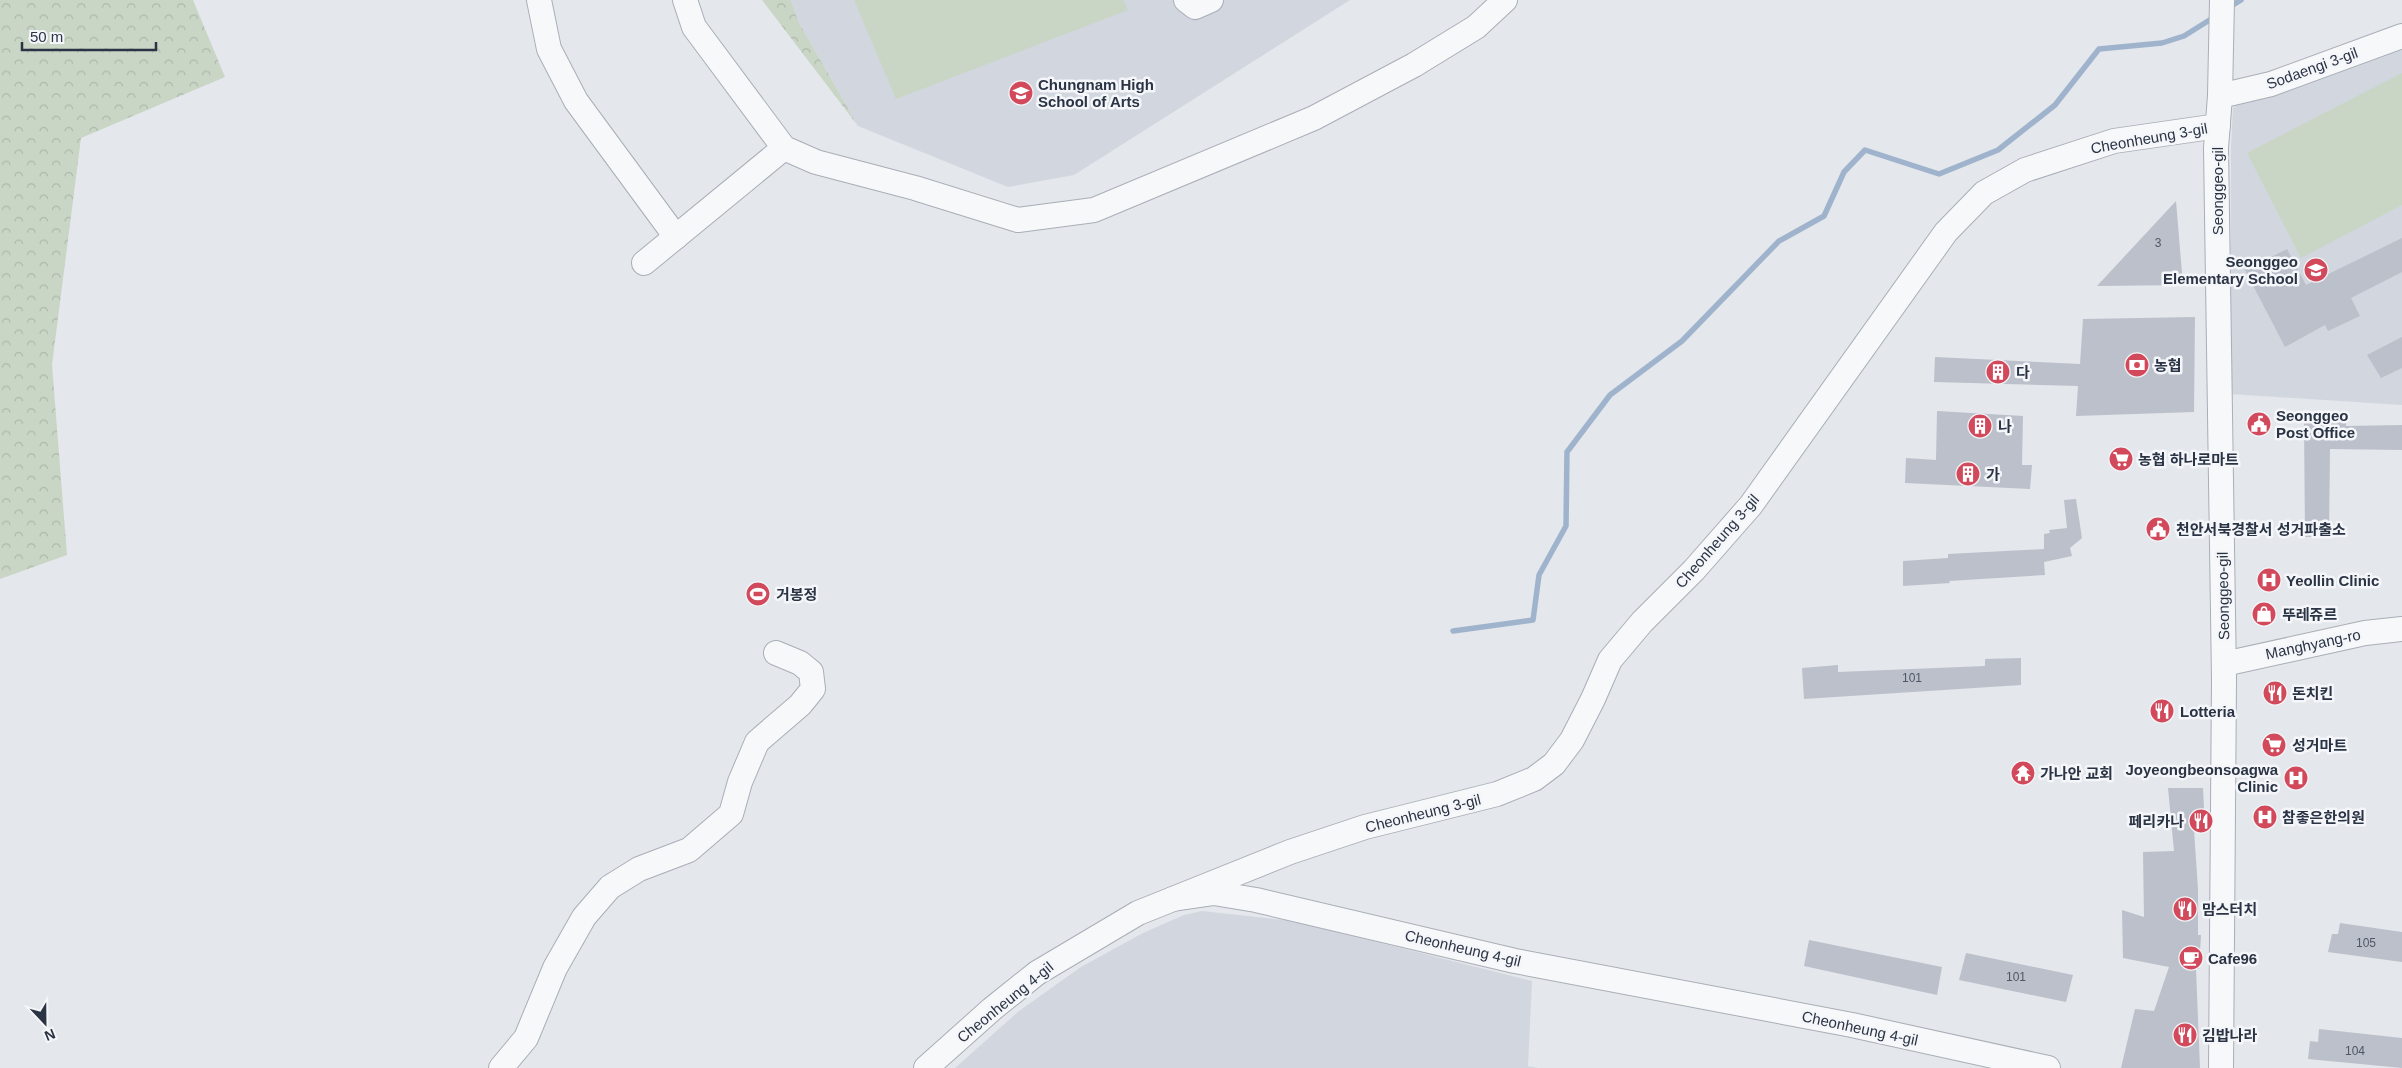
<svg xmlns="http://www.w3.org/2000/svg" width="2402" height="1068" font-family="Helvetica,'Noto Sans KR',sans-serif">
<defs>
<pattern id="forest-crowns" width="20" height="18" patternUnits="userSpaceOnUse" patternTransform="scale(1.25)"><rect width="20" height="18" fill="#c9d6c5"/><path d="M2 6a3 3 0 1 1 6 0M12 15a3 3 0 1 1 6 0" fill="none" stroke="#adb8ab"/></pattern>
</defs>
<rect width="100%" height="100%" fill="#e4e7ec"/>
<g fill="#d2d6de">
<path d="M 791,0 L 1350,0 L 1074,175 L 1008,187 L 858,126 L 798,21 Z"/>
<path d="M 2402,48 L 2402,405 L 2230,394 L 2231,147 L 2233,108 L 2245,99 Z"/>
<path d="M 1202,911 L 1293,921 L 1532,981 L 1528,1066 L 1538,1068 L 955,1068 L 1019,1011 L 1081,967 L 1143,933 L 1184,915 Z"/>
</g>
<g fill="url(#forest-crowns)">
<path d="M 0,0 L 193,0 L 225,77 L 81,138 L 52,365 L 67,555 L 0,579 Z"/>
<path d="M 762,0 L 791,0 L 798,21 L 858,126 Z"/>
</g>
<g fill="#c9d6c5">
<path d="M 854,0 L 1123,0 L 1128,10 L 896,99 Z"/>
<path d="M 2402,73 L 2402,205 L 2301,258 L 2247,153 Z"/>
</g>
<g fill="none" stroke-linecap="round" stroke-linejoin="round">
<g stroke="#9fb4cc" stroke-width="5.5">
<path d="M 2228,8 L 2241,0"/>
<path d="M 1453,631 L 1533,620 L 1539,575 L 1566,526 L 1567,452 L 1610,395 L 1682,341 L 1779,241 L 1824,216 L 1844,172 L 1865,150 L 1939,174 L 1998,150 L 2055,105 L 2099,49 L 2162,43 L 2184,36 L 2216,16"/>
</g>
</g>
<g fill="#bbc0ca">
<path d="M 2176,201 L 2183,285 L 2097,286 Z"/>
<path d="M 2402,238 L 2402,272 L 2351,298 L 2360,316 L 2328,331 L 2325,325 L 2285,347 L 2245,270 L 2287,249 L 2306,285 Z"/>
<path d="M 2195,317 L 2194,412 L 2076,416 L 2078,386 L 1934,382 L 1935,357 L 2080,364 L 2083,319 Z"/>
<path d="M 2402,337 L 2402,368 L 2381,378 L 2367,355 Z"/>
<path d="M 1937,411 L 2023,416 L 2022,465 L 2032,465 L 2030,489 L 1905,483 L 1906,458 L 1936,460 Z"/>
<path d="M 2346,419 L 2346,426 L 2402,425 L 2402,450 L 2330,449 L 2329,537 L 2305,537 L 2304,420 Z"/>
<path d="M 2076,499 L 2082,538 L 2070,548 L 2072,556 L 2044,562 L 2045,575 L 1949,581 L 1950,583 L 1903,586 L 1903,561 L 1948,558 L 1948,554 L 2044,549 L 2044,534 L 2050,533 L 2049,530 L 2067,528 L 2064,500 Z"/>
<path d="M 2021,658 L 2021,685 L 1804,699 L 1802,668 L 1838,665 L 1838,672 L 1985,666 L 1985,659 Z"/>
<path d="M 2168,788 L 2203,788 L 2205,830 L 2194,830 L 2198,889 L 2198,935 L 2201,935 L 2199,969 L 2196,969 L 2200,1068 L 2121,1068 L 2135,1009 L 2154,1011 L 2169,967 L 2123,958 L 2122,910 L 2144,917 L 2143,852 L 2174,851 Z"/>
<path d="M 2340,923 L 2402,932 L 2402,962 L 2328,952 L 2332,934 L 2338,934 Z"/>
<path d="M 1809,940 L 1942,967 L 1937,995 L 1804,966 Z"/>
<path d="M 1966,953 L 2073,975 L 2066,1002 L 1959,980 Z"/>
<path d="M 2319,1029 L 2402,1038 L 2402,1068 L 2308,1059 L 2310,1041 L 2318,1042 Z"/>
</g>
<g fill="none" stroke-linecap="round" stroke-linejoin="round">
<defs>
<g id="minor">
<path d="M 539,0 L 549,49 L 576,101 L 676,237"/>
<path d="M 685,0 L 694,27 L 784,148 L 816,162 L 915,188 L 1018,220 L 1094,210 L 1314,118 L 1414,65 L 1476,27 L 1505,0"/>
<path d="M 1186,0 L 1195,7 L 1211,0"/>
<path d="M 2220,96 L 2271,84 L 2402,36"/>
<path d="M 644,263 L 784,148"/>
<path d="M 2224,664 L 2365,633 L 2402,629"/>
<path d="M 1173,899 L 1290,852 L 1365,827 L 1497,794 L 1534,779 L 1554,764 L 1572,740 L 1593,699 L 1610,660 L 1642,622 L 1694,570 L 1751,505 L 1946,232 L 1984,193 L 2025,170 L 2114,141 L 2218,126"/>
<path d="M 501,1068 L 526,1038 L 555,968 L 584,917 L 610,887 L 639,869 L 689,850 L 731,814 L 740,782 L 757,742 L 800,705 L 813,689 L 811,672 L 800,663 L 776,653"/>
<path d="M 926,1068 L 992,1009 L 1037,973 L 1138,913 L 1173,899 L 1214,893 L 1256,900 L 1515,961 L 1852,1025 L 2048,1068"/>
<path d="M 2221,1068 L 2224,679 L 2216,148 L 2220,96 L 2222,0"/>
</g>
</defs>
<use href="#minor" stroke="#a9aeb7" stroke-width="26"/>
<use href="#minor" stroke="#f7f8fa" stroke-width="24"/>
</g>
<defs>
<symbol id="school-disc" viewBox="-11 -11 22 22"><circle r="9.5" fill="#d1495b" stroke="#f4f6f9"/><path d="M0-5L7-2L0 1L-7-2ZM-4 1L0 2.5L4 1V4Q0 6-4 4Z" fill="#fff"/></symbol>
<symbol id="bank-disc" viewBox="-11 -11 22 22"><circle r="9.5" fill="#d1495b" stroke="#f4f6f9"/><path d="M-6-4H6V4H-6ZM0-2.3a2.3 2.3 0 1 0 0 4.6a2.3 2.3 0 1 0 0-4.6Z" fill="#fff"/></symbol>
<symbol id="building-disc" viewBox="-11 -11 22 22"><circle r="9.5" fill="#d1495b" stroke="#f4f6f9"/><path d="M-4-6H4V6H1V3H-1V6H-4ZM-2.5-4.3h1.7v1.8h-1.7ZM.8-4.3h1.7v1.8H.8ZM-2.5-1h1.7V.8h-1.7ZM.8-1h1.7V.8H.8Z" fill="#fff"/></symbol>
<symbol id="civic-disc" viewBox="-11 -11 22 22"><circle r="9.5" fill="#d1495b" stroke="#f4f6f9"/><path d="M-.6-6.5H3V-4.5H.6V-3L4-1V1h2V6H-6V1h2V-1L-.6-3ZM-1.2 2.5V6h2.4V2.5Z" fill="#fff"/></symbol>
<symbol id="supermarket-disc" viewBox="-11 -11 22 22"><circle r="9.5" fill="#d1495b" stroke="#f4f6f9"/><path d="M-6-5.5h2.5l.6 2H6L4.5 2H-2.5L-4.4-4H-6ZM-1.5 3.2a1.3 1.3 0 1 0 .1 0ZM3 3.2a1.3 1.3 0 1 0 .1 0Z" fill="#fff"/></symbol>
<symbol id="hospital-disc" viewBox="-11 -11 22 22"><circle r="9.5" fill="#d1495b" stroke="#f4f6f9"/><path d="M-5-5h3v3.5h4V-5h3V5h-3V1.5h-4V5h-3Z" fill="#fff"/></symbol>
<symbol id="stadium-disc" viewBox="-11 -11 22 22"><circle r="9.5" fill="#d1495b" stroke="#f4f6f9"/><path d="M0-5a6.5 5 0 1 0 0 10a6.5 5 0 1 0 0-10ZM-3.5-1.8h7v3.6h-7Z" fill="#fff"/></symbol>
<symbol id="shop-disc" viewBox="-11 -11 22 22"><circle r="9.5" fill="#d1495b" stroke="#f4f6f9"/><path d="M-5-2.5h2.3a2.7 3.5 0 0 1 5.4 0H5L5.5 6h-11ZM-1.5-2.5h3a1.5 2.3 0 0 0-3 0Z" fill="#fff"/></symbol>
<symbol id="restaurant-disc" viewBox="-11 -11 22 22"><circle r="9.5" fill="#d1495b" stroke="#f4f6f9"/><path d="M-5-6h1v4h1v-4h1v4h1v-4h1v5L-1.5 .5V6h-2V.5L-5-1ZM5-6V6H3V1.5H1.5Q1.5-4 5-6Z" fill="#fff"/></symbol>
<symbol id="temple-disc" viewBox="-11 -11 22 22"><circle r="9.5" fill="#d1495b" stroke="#f4f6f9"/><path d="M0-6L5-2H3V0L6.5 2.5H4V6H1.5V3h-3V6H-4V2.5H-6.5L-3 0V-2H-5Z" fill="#fff"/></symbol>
<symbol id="cafe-disc" viewBox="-11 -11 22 22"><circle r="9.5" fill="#d1495b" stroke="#f4f6f9"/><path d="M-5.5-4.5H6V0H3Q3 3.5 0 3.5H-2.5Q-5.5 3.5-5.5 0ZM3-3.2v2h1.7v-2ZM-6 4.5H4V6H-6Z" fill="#fff"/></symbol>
</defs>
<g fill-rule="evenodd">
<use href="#school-disc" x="1007" y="79" width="28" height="28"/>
<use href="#school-disc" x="2302" y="256" width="28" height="28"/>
<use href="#bank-disc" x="2123" y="351" width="28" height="28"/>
<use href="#building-disc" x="1984" y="358" width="28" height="28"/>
<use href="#civic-disc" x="2245" y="410" width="28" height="28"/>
<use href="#building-disc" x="1966" y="412" width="28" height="28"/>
<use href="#supermarket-disc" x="2107" y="445" width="28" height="28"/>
<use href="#building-disc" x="1954" y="460" width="28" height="28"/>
<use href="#civic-disc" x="2144" y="515" width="28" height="28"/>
<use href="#hospital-disc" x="2255" y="566" width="28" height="28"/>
<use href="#stadium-disc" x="744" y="580" width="28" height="28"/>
<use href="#shop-disc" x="2250" y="600" width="28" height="28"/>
<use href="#restaurant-disc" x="2261" y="679" width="28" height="28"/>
<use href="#restaurant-disc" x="2148" y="697" width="28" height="28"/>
<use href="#supermarket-disc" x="2260" y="731" width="28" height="28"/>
<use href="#temple-disc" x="2009" y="759" width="28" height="28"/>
<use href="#hospital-disc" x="2282" y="764" width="28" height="28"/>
<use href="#hospital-disc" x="2251" y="803" width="28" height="28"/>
<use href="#restaurant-disc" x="2187" y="807" width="28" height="28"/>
<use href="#restaurant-disc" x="2171" y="895" width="28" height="28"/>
<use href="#cafe-disc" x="2177" y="944" width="28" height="28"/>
<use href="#restaurant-disc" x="2171" y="1021" width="28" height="28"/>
</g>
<g text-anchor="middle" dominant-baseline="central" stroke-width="5" stroke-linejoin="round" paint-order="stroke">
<g font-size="12" fill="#4f5766">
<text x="2158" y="243">3</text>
<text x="1912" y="678">101</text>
<text x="2366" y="943">105</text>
<text x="2016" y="977">101</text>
<text x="2355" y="1051">104</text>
</g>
<g font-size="15" fill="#2b3445" stroke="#f4f6f9">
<text transform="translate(2312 68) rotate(-20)">Sodaengi 3-gil</text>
<text transform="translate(2149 138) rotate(-10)">Cheonheung 3-gil</text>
<text transform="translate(2217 191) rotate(-90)">Seonggeo-gil</text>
<text transform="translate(1717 541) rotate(-49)">Cheonheung 3-gil</text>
<text transform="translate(2223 596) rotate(-91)">Seonggeo-gil</text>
<text transform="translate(2313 644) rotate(-12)">Manghyang-ro</text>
<text transform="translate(1423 813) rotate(-14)">Cheonheung 3-gil</text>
<text transform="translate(1463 948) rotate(13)">Cheonheung 4-gil</text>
<text transform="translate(1005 1002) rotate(-39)">Cheonheung 4-gil</text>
<text transform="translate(1860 1028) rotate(12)">Cheonheung 4-gil</text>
</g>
<g font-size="15" font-weight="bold" fill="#2b3445" stroke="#f4f6f9" text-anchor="start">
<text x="1038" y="84">Chungnam High<tspan x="1038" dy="17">School of Arts</tspan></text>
<text x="2298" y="261" text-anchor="end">Seonggeo<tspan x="2298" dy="17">Elementary School</tspan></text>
<text x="2154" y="365">농협</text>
<text x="2016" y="372">다</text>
<text x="2276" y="415">Seonggeo<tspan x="2276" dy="17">Post Office</tspan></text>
<text x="1998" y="426">나</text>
<text x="2138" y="459">농협 하나로마트</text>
<text x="1986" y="474">가</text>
<text x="2176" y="529">천안서북경찰서 성거파출소</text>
<text x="2286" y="580">Yeollin Clinic</text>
<text x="776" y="594">거봉정</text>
<text x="2282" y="614">뚜레쥬르</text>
<text x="2292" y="693">돈치킨</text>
<text x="2180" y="711">Lotteria</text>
<text x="2292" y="745">성거마트</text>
<text x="2278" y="769" text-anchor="end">Joyeongbeonsoagwa<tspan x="2278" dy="17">Clinic</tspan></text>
<text x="2040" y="773">가나안 교회</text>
<text x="2282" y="817">참좋은한의원</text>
<text x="2184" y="821" text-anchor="end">페리카나</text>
<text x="2202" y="909">맘스터치</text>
<text x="2208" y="958">Cafe96</text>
<text x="2202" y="1035">김밥나라</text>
</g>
</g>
<g transform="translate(45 1023) rotate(158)" stroke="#f4f6f9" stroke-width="4" paint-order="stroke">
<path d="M0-4L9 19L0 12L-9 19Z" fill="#2b3445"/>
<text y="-8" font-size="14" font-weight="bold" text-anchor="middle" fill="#2b3445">N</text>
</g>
<path d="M22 42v8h134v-8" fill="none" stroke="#2b3445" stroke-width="2.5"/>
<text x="30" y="42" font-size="15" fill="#2b3445" stroke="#f4f6f9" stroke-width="4" paint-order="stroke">50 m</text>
</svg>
